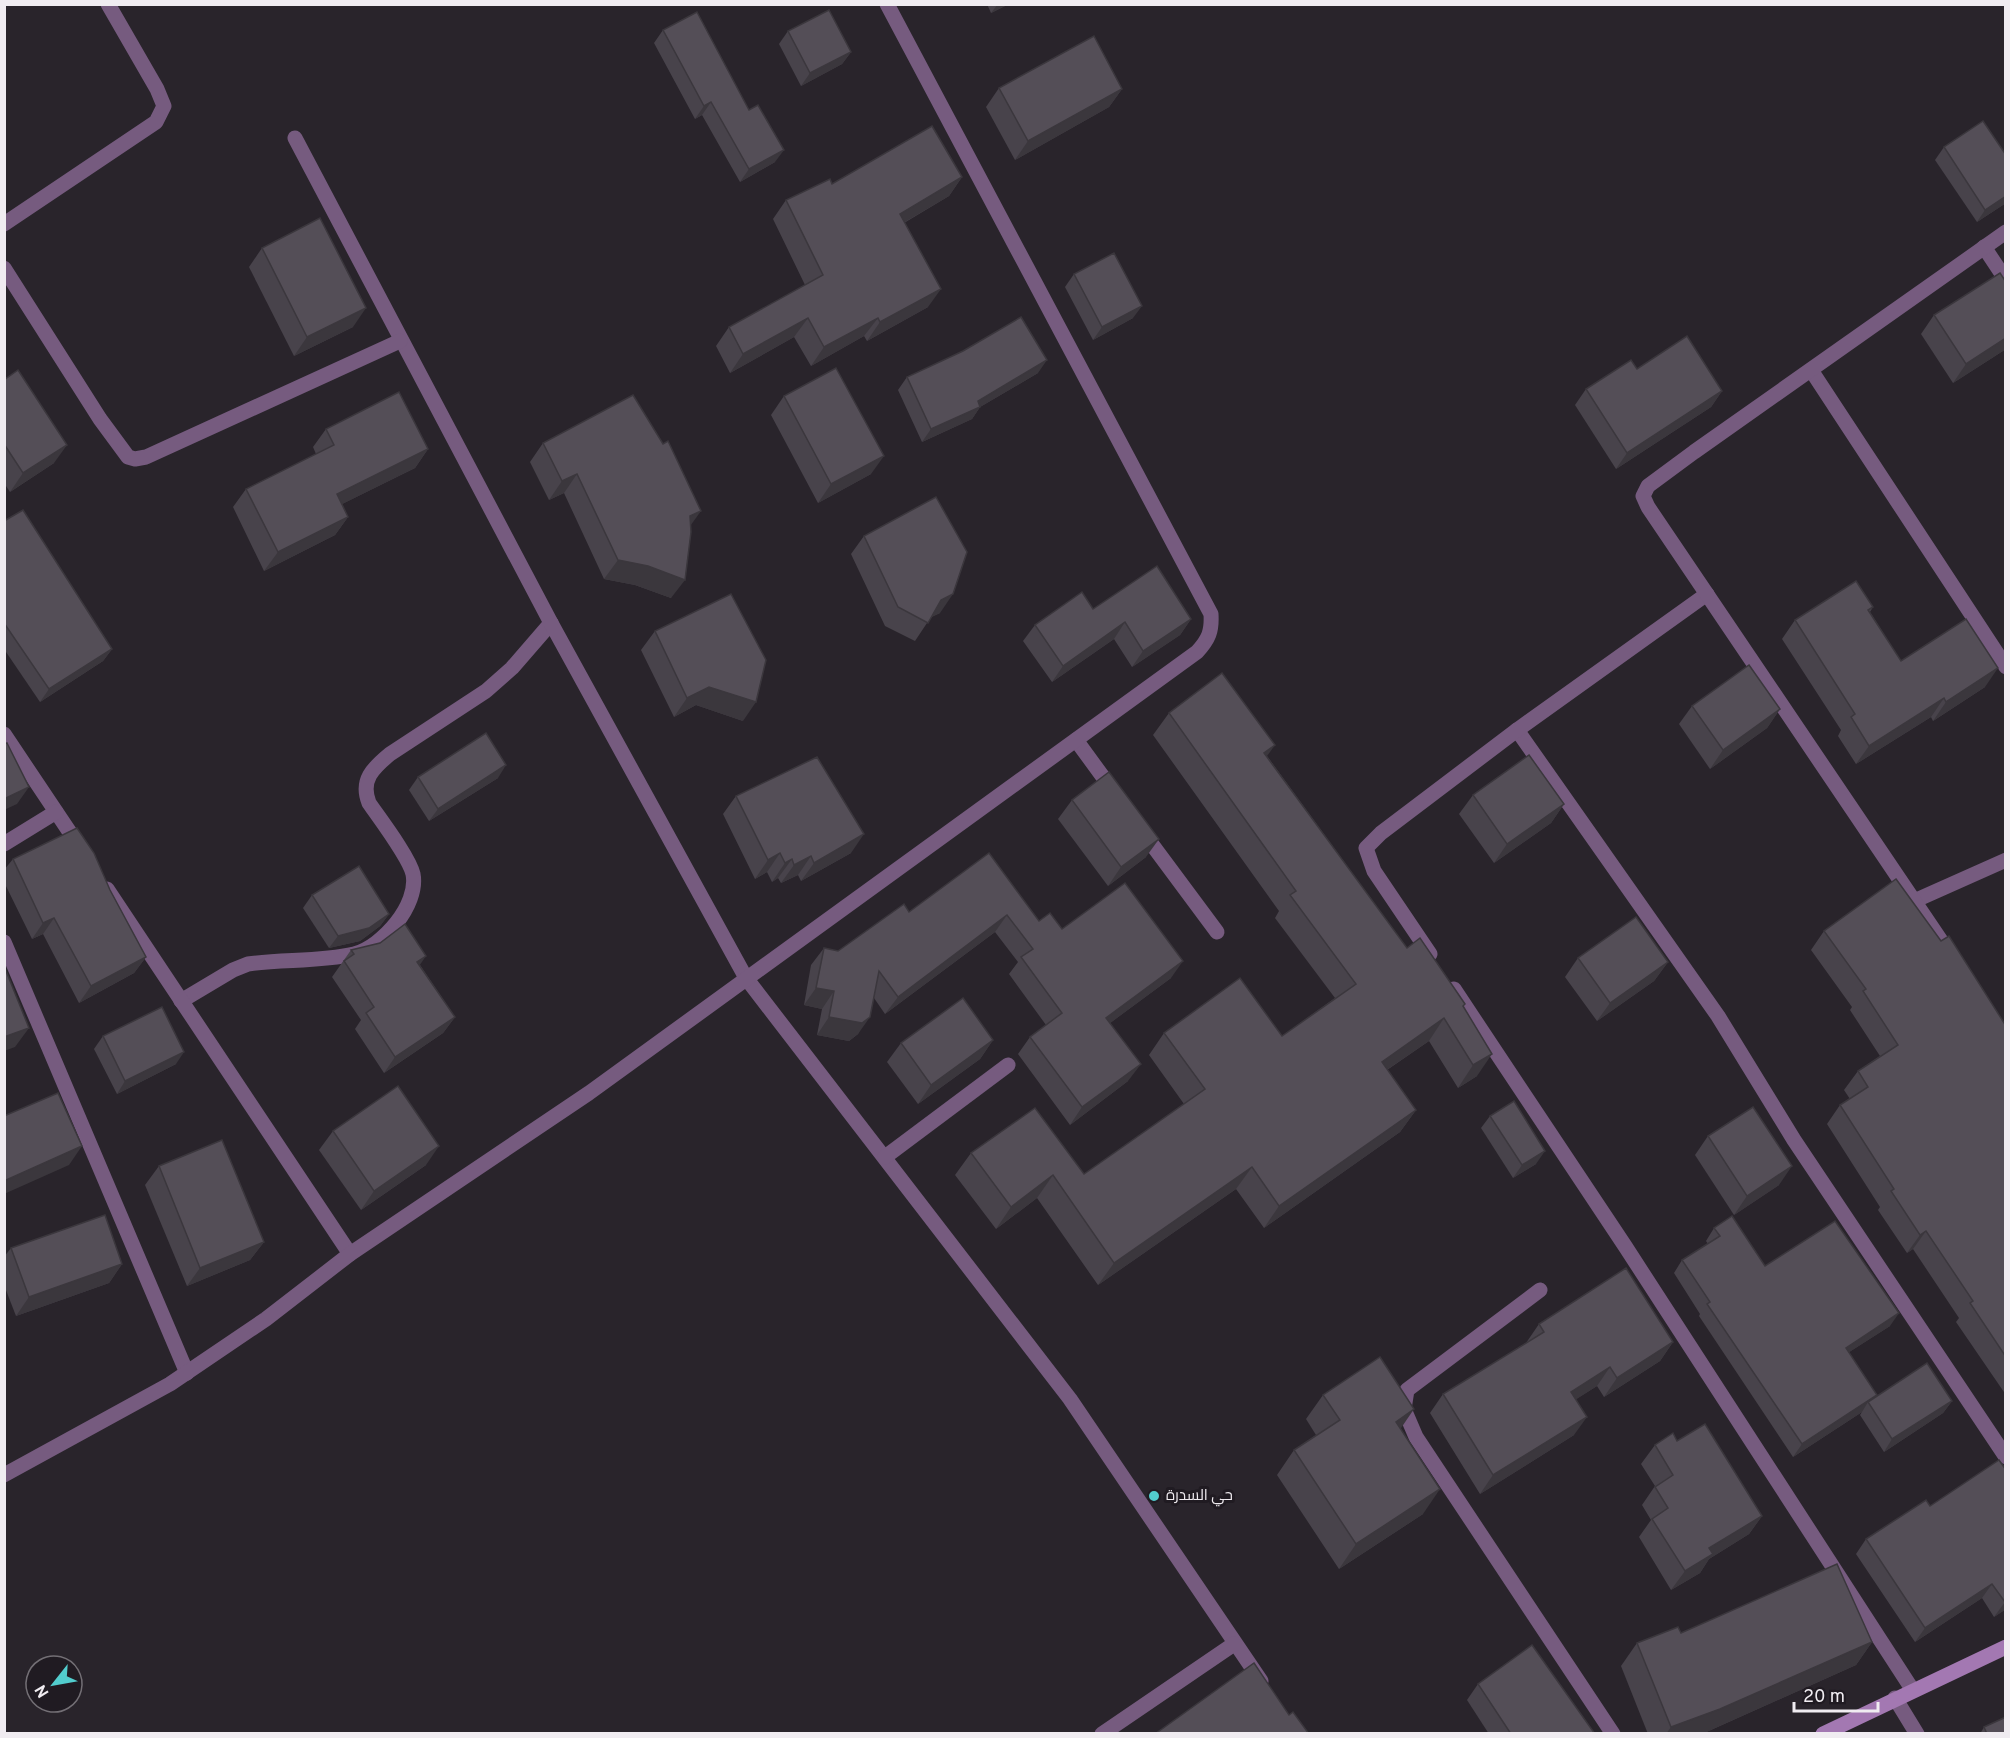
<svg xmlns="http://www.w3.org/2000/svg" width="2010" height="1738" font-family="Overpass,Cairo,sans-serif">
<rect width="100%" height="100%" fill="#29242b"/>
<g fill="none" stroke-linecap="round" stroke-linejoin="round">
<g stroke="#765b7f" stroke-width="15">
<path d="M 181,1001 L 233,970 L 248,964 C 282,959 320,962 354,954 C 382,947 419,905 413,874 C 409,857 380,819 369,803 C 360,780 373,768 390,754 L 486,691 L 512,668 L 551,623"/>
<path d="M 1895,1698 L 1917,1734"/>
</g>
<g stroke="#765b7f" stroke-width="15">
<path d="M 295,138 L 551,623 L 746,978 L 1070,1399 L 1261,1681"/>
<path d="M 4,224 L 156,122 L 164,106 L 157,89 L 108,4"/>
<path d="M 1984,247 L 2006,280"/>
<path d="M 4,268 L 100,419 L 128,457 L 135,459 L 146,457 L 400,341"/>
<path d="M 1811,370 L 2006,667"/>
<path d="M 1517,730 L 1718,1016 L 1794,1140 L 2006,1457"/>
<path d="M 4,734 L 81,849"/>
<path d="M 1076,740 L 1114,792"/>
<path d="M 1142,831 L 1217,932"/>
<path d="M 4,844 L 56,812"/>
<path d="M 107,889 L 350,1254"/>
<path d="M 1914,901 L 2006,860"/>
<path d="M 4,942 L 187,1373"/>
<path d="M 1430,954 L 1374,871 L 1366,848 L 1381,833 L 1517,730 L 1707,594"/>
<path d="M 1952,957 L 1648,507 L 1643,496 L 1648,486 L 1694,452 L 2006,232"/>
<path d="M 1454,989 L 1625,1246 L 1912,1689"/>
<path d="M 885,1157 L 1008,1065"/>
<path d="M 1540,1290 L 1407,1390 L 1404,1409 L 1416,1437 L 1613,1734"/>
<path d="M 4,1475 L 170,1384 L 266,1319 L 350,1254 L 589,1093 L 1197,652 C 1209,639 1212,631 1211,614 L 887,4"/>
<path d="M 1102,1734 L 1234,1644"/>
</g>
<path stroke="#a378b2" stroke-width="15" d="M 1823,1734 L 2006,1647"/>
</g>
<g fill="#48434b">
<path d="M 987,4 L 1009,4 L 991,13 Z"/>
<path d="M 663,30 L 775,162 L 740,182 L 702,115 L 695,119 L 654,43 Z"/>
<path d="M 788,31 L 851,52 L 842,64 L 801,86 L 779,44 Z"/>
<path d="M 999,88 L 1122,89 L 1109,107 L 1015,160 L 986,107 Z"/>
<path d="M 1944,147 L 2006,203 L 1977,222 L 1935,160 Z"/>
<path d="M 962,177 L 949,196 L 904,223 L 928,307 L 867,341 L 864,336 L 811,366 L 794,337 L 730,373 L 716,346 L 729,327 L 805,285 L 773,219 L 786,200 L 832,184 Z"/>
<path d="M 262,248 L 353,327 L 294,356 L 249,267 Z"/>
<path d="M 1074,274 L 1133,318 L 1093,340 L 1065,287 Z"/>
<path d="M 2006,282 L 2006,349 L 1953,383 L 1921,334 L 1934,315 Z"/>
<path d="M 1038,373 L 980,407 L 972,419 L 922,442 L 898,390 L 907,377 Z"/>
<path d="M 4,380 L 54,463 L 10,492 L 4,483 Z"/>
<path d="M 1586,389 L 1722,391 L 1711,407 L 1616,469 L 1575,405 Z"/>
<path d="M 784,396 L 871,474 L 818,503 L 771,415 Z"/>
<path d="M 326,429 L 428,449 L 415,468 L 342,504 L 348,517 L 335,535 L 264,571 L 233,507 L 246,489 L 316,454 L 313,447 Z"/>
<path d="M 543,443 L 691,526 L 671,598 L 635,585 L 604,579 L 564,493 L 549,500 L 530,462 Z"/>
<path d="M 4,521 L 112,649 L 103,661 L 40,702 L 4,649 Z"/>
<path d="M 864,536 L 940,613 L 931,617 L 915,641 L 885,626 L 851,554 Z"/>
<path d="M 1873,607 L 1870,612 L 1901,661 L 1985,687 L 1933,721 L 1931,717 L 1856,764 L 1838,736 L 1841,730 L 1782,639 L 1795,620 Z"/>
<path d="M 1093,609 L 1191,619 L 1180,635 L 1132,667 L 1114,639 L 1052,682 L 1023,641 L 1035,625 Z"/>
<path d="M 655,631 L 743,721 L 696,705 L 674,717 L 641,650 Z"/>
<path d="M 1692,706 L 1780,709 L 1767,728 L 1710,769 L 1679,724 Z"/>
<path d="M 1169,713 L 1267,756 L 1407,948 L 1463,1007 L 1477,1076 L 1458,1088 L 1429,1041 L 1387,1070 L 1416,1110 L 1400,1132 L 1264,1228 L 1236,1189 L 1098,1285 L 1037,1198 L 996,1229 L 955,1175 L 971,1153 L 1084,1174 L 1184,1104 L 1149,1055 L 1164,1033 L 1282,1036 L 1335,998 L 1275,918 L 1279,911 L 1153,735 Z"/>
<path d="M 418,777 L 498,778 L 429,821 L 409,790 Z"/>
<path d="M 1473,795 L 1564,804 L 1551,823 L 1494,863 L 1459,814 Z"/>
<path d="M 736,796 L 851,853 L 801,881 L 798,875 L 781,883 L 778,878 L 772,882 L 767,872 L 755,879 L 723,814 Z"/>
<path d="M 1072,800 L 1146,857 L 1108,886 L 1058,819 Z"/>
<path d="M 989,853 L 1039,921 L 1062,929 L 1171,978 L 1110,1023 L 1128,1081 L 1070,1125 L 1018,1054 L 1030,1037 L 1046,1025 L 1009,974 L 1018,962 L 995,932 L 885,1014 L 874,998 L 858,1034 L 849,1041 L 817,1035 L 822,1009 L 804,1005 L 811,965 L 824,948 L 838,951 L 909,912 Z"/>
<path d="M 13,859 L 110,890 L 146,957 L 134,973 L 79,1003 L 43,934 L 32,939 L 4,882 L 4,870 Z"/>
<path d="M 312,895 L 389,914 L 380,926 L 360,941 L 329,948 L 303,908 Z"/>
<path d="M 1824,931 L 1941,941 L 2006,1026 L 2006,1395 L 1956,1322 L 1959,1318 L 1913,1249 L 1907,1253 L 1878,1210 L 1880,1207 L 1827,1124 L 1840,1105 L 1850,1099 L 1844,1090 L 1858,1071 L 1880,1056 L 1850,1010 L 1852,1007 L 1811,950 Z"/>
<path d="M 351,950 L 420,965 L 455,1017 L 443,1033 L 384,1073 L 355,1029 L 361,1020 L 332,977 Z"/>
<path d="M 1578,958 L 1668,962 L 1654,981 L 1597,1021 L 1565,977 Z"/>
<path d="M 103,1036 L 176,1064 L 117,1094 L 94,1049 Z"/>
<path d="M 993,1040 L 980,1059 L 918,1104 L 887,1062 L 901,1043 Z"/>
<path d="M 1490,1116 L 1536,1164 L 1513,1178 L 1481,1128 Z"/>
<path d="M 333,1131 L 426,1165 L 361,1210 L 319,1150 Z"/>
<path d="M 1708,1136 L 1779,1185 L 1734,1215 L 1695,1155 Z"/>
<path d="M 159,1166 L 264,1242 L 250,1260 L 187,1286 L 145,1185 Z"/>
<path d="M 1714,1228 L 1765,1266 L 1890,1326 L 1849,1352 L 1875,1398 L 1952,1401 L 1943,1413 L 1884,1452 L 1860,1415 L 1862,1412 L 1793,1457 L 1699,1316 L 1700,1314 L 1674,1273 L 1682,1260 L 1708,1244 L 1706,1241 Z"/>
<path d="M 11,1248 L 122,1264 L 109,1283 L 16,1316 L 4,1285 L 4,1257 Z"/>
<path d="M 1539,1324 L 1673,1342 L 1660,1361 L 1604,1397 L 1597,1386 L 1576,1399 L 1574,1435 L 1480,1494 L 1430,1413 L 1443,1394 L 1526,1343 Z"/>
<path d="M 1323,1395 L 1401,1429 L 1423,1514 L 1339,1569 L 1277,1475 L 1294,1450 L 1316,1435 L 1306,1419 Z"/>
<path d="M 1677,1441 L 1762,1516 L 1749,1534 L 1709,1559 L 1700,1573 L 1671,1590 L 1639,1537 L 1651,1520 L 1642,1505 L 1655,1486 L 1641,1464 L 1655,1445 Z"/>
<path d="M 2006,1470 L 2006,1609 L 1994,1617 L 1982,1598 L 1915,1642 L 1856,1554 L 1866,1539 L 1930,1506 Z"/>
<path d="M 1681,1633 L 1872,1642 L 1856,1665 L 1702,1734 L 1648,1734 L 1621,1666 L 1637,1643 Z"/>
<path d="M 1478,1684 L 1595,1734 L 1489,1734 L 1467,1700 Z"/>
<path d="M 1984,1727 L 2006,1734 L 1980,1734 Z"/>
</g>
<g fill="#3b373d">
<path d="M 998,4 L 1009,4 L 991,13 Z"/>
<path d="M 851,52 L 842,64 L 801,86 L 810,73 Z"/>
<path d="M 1122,89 L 1109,107 L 1015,160 L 1028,141 Z"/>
<path d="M 711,102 L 702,115 L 695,119 L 704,106 Z"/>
<path d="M 784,150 L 775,162 L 740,182 L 749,169 Z"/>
<path d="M 962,177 L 949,196 L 886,233 L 900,214 Z"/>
<path d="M 2006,196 L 2006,203 L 1977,222 L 1985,210 Z"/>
<path d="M 941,289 L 928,307 L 867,341 L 880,322 Z"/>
<path d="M 1142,306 L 1133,318 L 1093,340 L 1102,327 Z"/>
<path d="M 366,308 L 353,327 L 294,356 L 307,337 Z"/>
<path d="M 808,318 L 794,337 L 730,373 L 743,354 Z"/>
<path d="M 878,318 L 864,336 L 811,366 L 824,347 Z"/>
<path d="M 2006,338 L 2006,349 L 1953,383 L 1966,364 Z"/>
<path d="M 1047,360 L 1038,373 L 980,407 L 972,419 L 922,442 L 931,429 Z"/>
<path d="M 1722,391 L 1711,407 L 1616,469 L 1627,453 Z"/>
<path d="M 67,445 L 54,463 L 10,492 L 23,473 Z"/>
<path d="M 428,449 L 415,468 L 324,513 L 337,494 Z"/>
<path d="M 884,456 L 871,474 L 818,503 L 831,484 Z"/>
<path d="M 577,474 L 564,493 L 549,500 L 562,481 Z"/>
<path d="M 701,511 L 688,529 L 690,516 Z"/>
<path d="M 348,517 L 335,535 L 264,571 L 278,552 Z"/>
<path d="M 618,560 L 648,566 L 685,580 L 671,598 L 635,585 L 604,579 Z"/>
<path d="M 953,594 L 940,613 L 928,619 L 941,600 Z"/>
<path d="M 1191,619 L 1180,635 L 1132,667 L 1143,651 Z"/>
<path d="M 1125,622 L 1114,639 L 1052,682 L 1063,666 Z"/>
<path d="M 112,649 L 103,661 L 40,702 L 49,689 Z"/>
<path d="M 1998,668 L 1985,687 L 1933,721 L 1946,702 Z"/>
<path d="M 709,687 L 756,702 L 743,721 L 696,705 L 674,717 L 687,698 Z"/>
<path d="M 1944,698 L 1931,717 L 1856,764 L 1869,746 Z"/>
<path d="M 1780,709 L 1767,728 L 1710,769 L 1723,750 Z"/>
<path d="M 1275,745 L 1259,767 L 1264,753 Z"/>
<path d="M 506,765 L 498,778 L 429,821 L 438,809 Z"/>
<path d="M 29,787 L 17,804 L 4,810 L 4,799 Z"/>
<path d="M 1564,804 L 1551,823 L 1494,863 L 1507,844 Z"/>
<path d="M 864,834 L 851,853 L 801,881 L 814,863 Z"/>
<path d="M 1159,839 L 1146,857 L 1108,886 L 1121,867 Z"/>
<path d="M 780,853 L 767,872 L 755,879 L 768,860 Z"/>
<path d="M 811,856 L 798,875 L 781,883 L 794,865 Z"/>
<path d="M 792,859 L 778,878 L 772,882 L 785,863 Z"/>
<path d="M 389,914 L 380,926 L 360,941 L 329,948 L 338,936 Z"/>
<path d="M 1007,915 L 995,932 L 885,1014 L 898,997 Z"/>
<path d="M 54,918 L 43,934 L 32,939 L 43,923 Z"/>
<path d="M 426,956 L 415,972 L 417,962 Z"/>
<path d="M 146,957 L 134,973 L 79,1003 L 91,986 Z"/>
<path d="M 1183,961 L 1171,978 L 1094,1035 L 1106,1018 Z"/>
<path d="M 1668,962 L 1654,981 L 1597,1021 L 1610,1003 Z"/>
<path d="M 816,988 L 834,991 L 822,1009 L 804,1005 Z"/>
<path d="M 455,1017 L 443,1033 L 384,1073 L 395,1057 Z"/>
<path d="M 829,1017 L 870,1017 L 858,1034 L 849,1041 L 817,1035 Z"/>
<path d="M 1444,1018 L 1429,1041 L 1366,1084 L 1382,1062 Z"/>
<path d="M 29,1028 L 15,1047 L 4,1051 L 4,1037 Z"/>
<path d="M 993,1040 L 980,1059 L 918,1104 L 931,1085 Z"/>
<path d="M 184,1052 L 176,1064 L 117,1094 L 125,1081 Z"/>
<path d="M 1492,1054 L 1477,1076 L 1458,1088 L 1473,1065 Z"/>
<path d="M 1141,1064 L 1128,1081 L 1070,1125 L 1082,1107 Z"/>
<path d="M 1416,1110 L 1400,1132 L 1264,1228 L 1279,1206 Z"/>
<path d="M 82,1146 L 69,1165 L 4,1194 L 4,1181 Z"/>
<path d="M 439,1146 L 426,1165 L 361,1210 L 374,1191 Z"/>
<path d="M 1545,1151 L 1536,1164 L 1513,1178 L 1522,1165 Z"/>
<path d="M 1792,1166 L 1779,1185 L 1734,1215 L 1747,1196 Z"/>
<path d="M 1252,1167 L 1236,1189 L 1098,1285 L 1114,1263 Z"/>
<path d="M 1053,1175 L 1037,1198 L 996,1229 L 1011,1207 Z"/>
<path d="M 1926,1231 L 1913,1249 L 1907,1253 L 1920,1235 Z"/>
<path d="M 264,1242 L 250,1260 L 187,1286 L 200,1268 Z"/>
<path d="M 122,1264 L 109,1283 L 16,1316 L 29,1297 Z"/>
<path d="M 1899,1313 L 1890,1326 L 1837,1360 L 1846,1348 Z"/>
<path d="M 1673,1342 L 1660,1361 L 1604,1397 L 1617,1378 Z"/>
<path d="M 1610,1367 L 1597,1386 L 1558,1411 L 1571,1392 Z"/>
<path d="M 1877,1395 L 1870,1405 L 1868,1402 L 1862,1412 L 1793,1457 L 1802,1444 Z"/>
<path d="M 1952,1401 L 1943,1413 L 1884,1452 L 1892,1439 Z"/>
<path d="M 1414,1409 L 1397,1434 L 1396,1422 Z"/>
<path d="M 1587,1417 L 1574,1435 L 1480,1494 L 1493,1475 Z"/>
<path d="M 1440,1489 L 1423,1514 L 1339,1569 L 1356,1544 Z"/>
<path d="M 1762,1516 L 1749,1534 L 1709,1559 L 1700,1573 L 1671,1590 L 1685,1571 L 1709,1548 Z"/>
<path d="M 1992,1584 L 1982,1598 L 1915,1642 L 1925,1628 Z"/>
<path d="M 2006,1601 L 2006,1609 L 1994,1617 L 2005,1602 Z"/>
<path d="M 1872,1642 L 1856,1665 L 1704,1733 L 1666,1734 L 1671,1727 Z"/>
</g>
<g fill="#544e57" stroke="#3b373d" stroke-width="1.5">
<path d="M 829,10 L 851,52 L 810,73 L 788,31 Z"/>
<path d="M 697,12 L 749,110 L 758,105 L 784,150 L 749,169 L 711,102 L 704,106 L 663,30 Z"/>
<path d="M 1094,36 L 1122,89 L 1028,141 L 999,88 Z"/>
<path d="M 1983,121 L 2006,155 L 2006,196 L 1985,210 L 1944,147 Z"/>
<path d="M 932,126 L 962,177 L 900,214 L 941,289 L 880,322 L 878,318 L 824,347 L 808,318 L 743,354 L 729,327 L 823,275 L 786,200 L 830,179 L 832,184 Z"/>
<path d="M 320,218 L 366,308 L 307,337 L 262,248 Z"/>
<path d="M 1114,253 L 1142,306 L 1102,327 L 1074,274 Z"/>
<path d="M 2000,273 L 2006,282 L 2006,338 L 1966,364 L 1934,315 Z"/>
<path d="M 1021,317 L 1047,360 L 978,401 L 980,407 L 931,429 L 907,377 L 963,351 Z"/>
<path d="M 1687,336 L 1722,391 L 1627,453 L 1586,389 L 1631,360 L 1637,369 Z"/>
<path d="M 836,368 L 884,456 L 831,484 L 784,396 Z"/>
<path d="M 18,370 L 67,445 L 23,473 L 4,444 L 4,380 Z"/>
<path d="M 399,392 L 428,449 L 337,494 L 348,517 L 278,552 L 246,489 L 334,445 L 326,429 Z"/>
<path d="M 633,395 L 663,444 L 668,441 L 701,511 L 690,516 L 691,532 L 685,580 L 648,566 L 618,560 L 577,474 L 562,481 L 543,443 Z"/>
<path d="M 936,497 L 967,552 L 953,594 L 941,600 L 928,623 L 898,607 L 864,536 Z"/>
<path d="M 23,510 L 112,649 L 49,689 L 4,623 L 4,521 Z"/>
<path d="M 1157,566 L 1191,619 L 1143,651 L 1125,622 L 1063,666 L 1035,625 L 1082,592 L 1093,609 Z"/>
<path d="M 1856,581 L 1873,607 L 1868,610 L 1901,661 L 1966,619 L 1998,668 L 1946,702 L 1944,698 L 1869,746 L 1851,717 L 1855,714 L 1795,620 Z"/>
<path d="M 731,594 L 766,660 L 756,702 L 709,687 L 687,698 L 655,631 Z"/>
<path d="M 1749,665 L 1780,709 L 1723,750 L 1692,706 Z"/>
<path d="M 1222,673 L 1275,745 L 1264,753 L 1407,948 L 1420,938 L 1465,1004 L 1463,1006 L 1492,1054 L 1473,1065 L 1444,1018 L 1382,1062 L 1416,1110 L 1279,1206 L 1252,1167 L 1114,1263 L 1053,1175 L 1011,1207 L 971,1153 L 1035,1108 L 1084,1174 L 1205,1089 L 1164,1033 L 1240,978 L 1282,1036 L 1356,984 L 1290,895 L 1296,891 L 1169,713 Z"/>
<path d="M 486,733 L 506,765 L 438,809 L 418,777 Z"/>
<path d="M 7,743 L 29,787 L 4,799 L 4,744 Z"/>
<path d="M 1529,755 L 1564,804 L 1507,844 L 1473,795 Z"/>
<path d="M 817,757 L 864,834 L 814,863 L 811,856 L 794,865 L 792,859 L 785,863 L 780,853 L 768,860 L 736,796 Z"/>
<path d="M 1109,772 L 1159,839 L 1121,867 L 1072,800 Z"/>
<path d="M 77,828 L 94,853 L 110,890 L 146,957 L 91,986 L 54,918 L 43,923 L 13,859 Z"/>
<path d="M 989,853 L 1039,921 L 1050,913 L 1062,929 L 1125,883 L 1183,961 L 1106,1018 L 1141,1064 L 1082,1107 L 1030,1037 L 1062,1013 L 1021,957 L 1033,949 L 1007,915 L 898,997 L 879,971 L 870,1017 L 862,1023 L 829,1017 L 834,991 L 816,988 L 824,948 L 838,951 L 904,904 L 909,912 Z"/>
<path d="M 359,866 L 389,914 L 369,928 L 338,936 L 312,895 Z"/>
<path d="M 1896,879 L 1941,941 L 1949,936 L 2006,1026 L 2006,1357 L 1970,1303 L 1973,1301 L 1926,1231 L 1920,1235 L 1891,1191 L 1894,1189 L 1840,1105 L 1868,1087 L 1858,1071 L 1898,1045 L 1863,991 L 1866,989 L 1824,931 Z"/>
<path d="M 1636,917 L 1668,962 L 1610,1003 L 1578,958 Z"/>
<path d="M 405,924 L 426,956 L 417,962 L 455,1017 L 395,1057 L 366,1013 L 374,1007 L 344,961 L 354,954 L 351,950 L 380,943 Z"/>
<path d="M 4,966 L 29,1028 L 4,1037 Z"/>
<path d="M 963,998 L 993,1040 L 931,1085 L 901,1043 Z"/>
<path d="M 162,1007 L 184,1052 L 125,1081 L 103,1036 Z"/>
<path d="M 398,1086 L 439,1146 L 374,1191 L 333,1131 Z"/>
<path d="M 58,1093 L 82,1146 L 4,1181 L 4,1116 Z"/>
<path d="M 1514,1101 L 1545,1151 L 1522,1165 L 1490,1116 Z"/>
<path d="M 1753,1107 L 1792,1166 L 1747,1196 L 1708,1136 Z"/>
<path d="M 222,1140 L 264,1242 L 200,1268 L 159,1166 Z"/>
<path d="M 105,1215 L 122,1264 L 29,1297 L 11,1248 Z"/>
<path d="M 1732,1216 L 1765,1266 L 1835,1221 L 1899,1313 L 1846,1348 L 1877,1395 L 1802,1444 L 1707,1304 L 1710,1302 L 1682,1260 L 1720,1236 L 1714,1228 Z"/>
<path d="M 1626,1268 L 1673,1342 L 1617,1378 L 1610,1367 L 1571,1392 L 1587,1417 L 1493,1475 L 1443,1394 L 1544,1332 L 1539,1324 Z"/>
<path d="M 1380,1357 L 1414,1409 L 1396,1422 L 1440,1489 L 1356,1544 L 1294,1450 L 1340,1420 L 1323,1395 Z"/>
<path d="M 1927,1363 L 1952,1401 L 1892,1439 L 1868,1402 Z"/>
<path d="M 1705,1424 L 1762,1516 L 1709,1548 L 1713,1554 L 1685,1571 L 1652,1519 L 1668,1508 L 1655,1487 L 1673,1475 L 1655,1445 L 1673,1433 L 1677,1441 Z"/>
<path d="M 1999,1460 L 2006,1470 L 2006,1601 L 2005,1602 L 1992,1584 L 1925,1628 L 1866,1539 L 1926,1500 L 1930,1506 Z"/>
<path d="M 1837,1564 L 1872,1642 L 1720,1709 L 1671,1727 L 1637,1643 L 1678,1627 L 1681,1633 Z"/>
<path d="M 1532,1645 L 1595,1734 L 1511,1734 L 1478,1684 Z"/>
<path d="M 1254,1663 L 1289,1715 L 1293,1712 L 1309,1734 L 1155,1734 Z"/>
<path d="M 2006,1717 L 2006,1734 L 1987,1734 L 1984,1727 Z"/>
</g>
<circle fill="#52cdce" stroke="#201b22" stroke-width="2" cx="1154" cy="1496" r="6"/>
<g text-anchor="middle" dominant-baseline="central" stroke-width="6" stroke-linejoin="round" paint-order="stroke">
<g font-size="15" fill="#f0ecf1" stroke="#201b22" text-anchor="start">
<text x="1166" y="1496">حي السدرة</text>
</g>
</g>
<rect width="2010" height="1738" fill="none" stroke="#f0ecf1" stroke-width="12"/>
<g transform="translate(54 1684) rotate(239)"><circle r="28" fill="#201b22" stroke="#736f75" stroke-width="1.5"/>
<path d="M0-4.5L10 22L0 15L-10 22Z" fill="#52cdce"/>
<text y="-9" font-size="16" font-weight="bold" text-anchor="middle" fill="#f0ecf1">N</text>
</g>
<path d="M1794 1702v9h84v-9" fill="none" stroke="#f0ecf1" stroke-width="3"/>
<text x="1803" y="1702" font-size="18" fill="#f0ecf1" stroke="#201b22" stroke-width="4.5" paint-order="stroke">20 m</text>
</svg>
